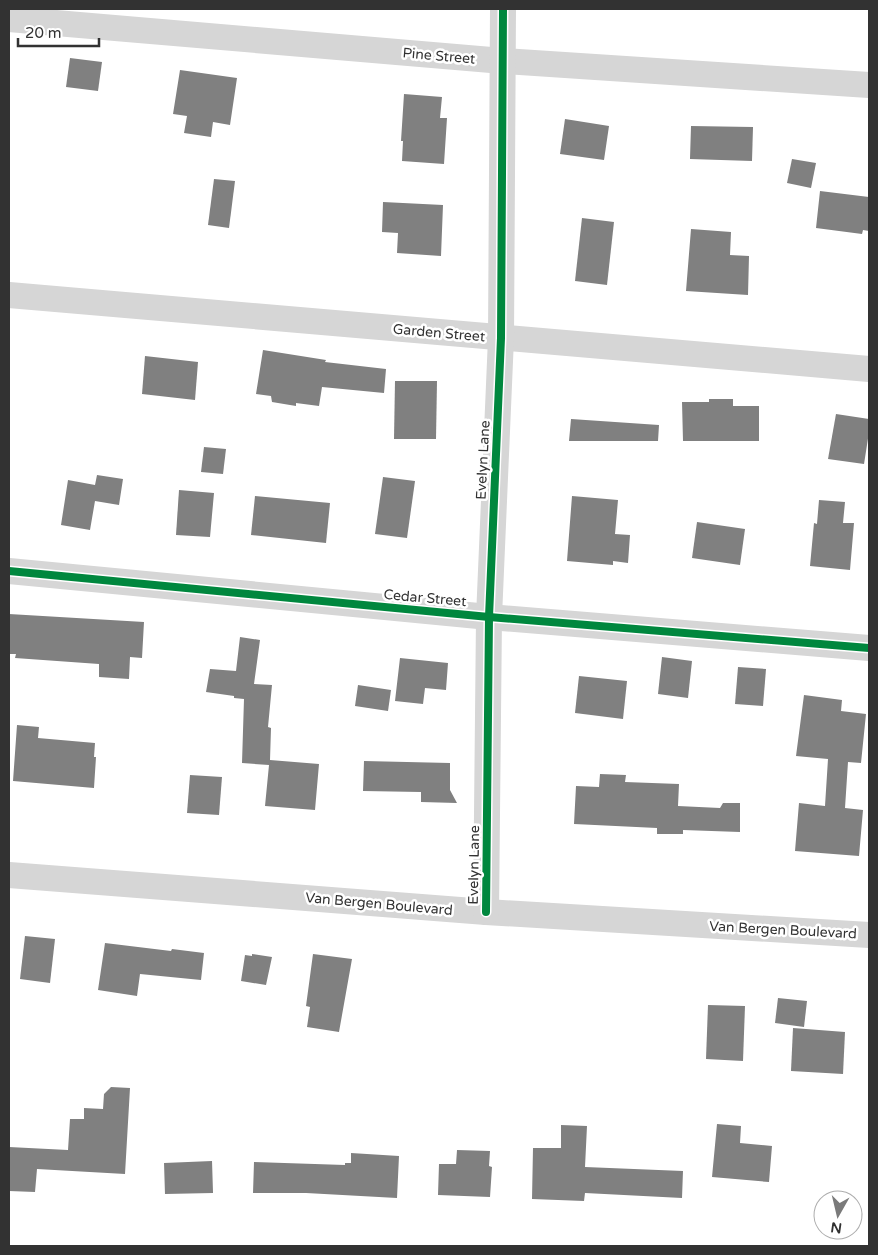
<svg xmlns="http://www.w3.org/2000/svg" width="878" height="1255" font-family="'Varela Round',sans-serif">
<rect width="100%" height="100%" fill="#fff"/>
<g fill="#808080">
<path d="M 70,58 L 102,62 L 98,91 L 66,87 Z"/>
<path d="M 180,70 L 237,78 L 230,125 L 213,122 L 211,137 L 184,133 L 187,116 L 173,114 Z"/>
<path d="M 404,94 L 442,97 L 440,118 L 447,118 L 444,164 L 402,161 L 403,141 L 401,141 Z"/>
<path d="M 565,119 L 609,126 L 604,160 L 560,154 Z"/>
<path d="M 691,126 L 753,127 L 752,161 L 690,159 Z"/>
<path d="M 792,159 L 816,163 L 811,188 L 787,183 Z"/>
<path d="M 214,179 L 235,181 L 229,228 L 208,225 Z"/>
<path d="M 820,191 L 869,197 L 869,231 L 863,230 L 862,234 L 816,228 Z"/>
<path d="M 383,202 L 443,205 L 441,256 L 397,253 L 398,233 L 382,232 Z"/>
<path d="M 582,218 L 614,222 L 607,285 L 575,281 Z"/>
<path d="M 691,229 L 731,232 L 730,255 L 749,256 L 748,295 L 686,291 Z"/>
<path d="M 263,350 L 326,360 L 325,362 L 386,369 L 384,393 L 322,387 L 319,406 L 296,403 L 296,406 L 272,402 L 271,396 L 256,394 Z"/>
<path d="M 145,356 L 198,362 L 195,400 L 142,394 Z"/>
<path d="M 395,381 L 437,381 L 436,439 L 394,439 Z"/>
<path d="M 709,399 L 733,399 L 733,406 L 759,406 L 759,441 L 683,441 L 682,402 L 709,402 Z"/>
<path d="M 836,414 L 869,419 L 869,432 L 864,464 L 828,459 Z"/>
<path d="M 571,419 L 659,425 L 658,441 L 569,441 Z"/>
<path d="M 204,447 L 226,449 L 223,474 L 201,472 Z"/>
<path d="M 97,475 L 123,479 L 119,505 L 95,501 L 90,530 L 61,525 L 68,480 L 95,485 Z"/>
<path d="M 383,477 L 415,481 L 407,538 L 375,534 Z"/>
<path d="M 179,490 L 214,493 L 210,537 L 176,535 Z"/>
<path d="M 255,496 L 330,503 L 326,543 L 251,535 Z"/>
<path d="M 572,496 L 618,500 L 615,534 L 630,535 L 628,563 L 613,561 L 613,565 L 567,561 Z"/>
<path d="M 819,500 L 845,502 L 843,523 L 854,523 L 850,570 L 810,566 L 814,523 L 817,524 Z"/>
<path d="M 697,522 L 745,529 L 740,565 L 692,558 Z"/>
<path d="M 9,614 L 144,622 L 142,658 L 130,657 L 129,679 L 99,677 L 99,664 L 15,658 L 16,654 L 9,654 Z"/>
<path d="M 240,637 L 260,640 L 254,684 L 272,685 L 268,727 L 271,728 L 270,760 L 319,764 L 315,810 L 265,806 L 269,765 L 242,763 L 244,699 L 234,698 L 234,696 L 206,692 L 210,669 L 236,671 Z"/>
<path d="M 662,657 L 692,661 L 688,698 L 658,694 Z"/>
<path d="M 400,658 L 448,663 L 446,690 L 425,688 L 423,704 L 395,701 Z"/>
<path d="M 738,667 L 766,669 L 763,706 L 735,704 Z"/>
<path d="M 579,676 L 627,681 L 623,719 L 575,713 Z"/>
<path d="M 358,685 L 391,690 L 388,711 L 355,706 Z"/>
<path d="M 804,695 L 842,700 L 841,711 L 866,714 L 861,763 L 848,762 L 845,808 L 863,810 L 859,856 L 795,851 L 799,803 L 825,806 L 828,759 L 796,756 Z"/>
<path d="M 17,725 L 39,727 L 38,738 L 95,743 L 94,757 L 96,757 L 94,788 L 13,781 Z"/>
<path d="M 364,761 L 450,763 L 450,790 L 457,803 L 421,802 L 421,792 L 363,791 Z"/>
<path d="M 600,774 L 626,775 L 625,782 L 679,784 L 678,806 L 720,808 L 723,803 L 740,803 L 740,832 L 683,830 L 683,834 L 657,834 L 657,828 L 574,824 L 576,786 L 599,787 Z"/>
<path d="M 190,775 L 222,777 L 219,815 L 187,813 Z"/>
<path d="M 25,936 L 55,939 L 50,983 L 20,979 Z"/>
<path d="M 105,943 L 171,951 L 172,949 L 204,953 L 201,980 L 140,974 L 137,996 L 98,990 Z"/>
<path d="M 252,954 L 272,957 L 266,985 L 241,981 L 245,955 L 252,956 Z"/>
<path d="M 313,954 L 352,959 L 339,1032 L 307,1027 L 310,1007 L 306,1006 Z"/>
<path d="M 778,998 L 807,1001 L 804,1027 L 775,1023 Z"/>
<path d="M 708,1005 L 745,1006 L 743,1061 L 706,1059 Z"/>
<path d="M 793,1028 L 845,1032 L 843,1074 L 791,1071 Z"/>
<path d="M 111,1087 L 130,1088 L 125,1174 L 37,1169 L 35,1192 L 9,1191 L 9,1147 L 68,1150 L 70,1119 L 84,1119 L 84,1108 L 103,1109 L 104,1094 Z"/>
<path d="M 717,1124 L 741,1126 L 740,1143 L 772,1146 L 769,1182 L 712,1177 Z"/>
<path d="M 561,1125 L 587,1126 L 585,1167 L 683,1171 L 682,1198 L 585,1193 L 584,1201 L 532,1199 L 533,1148 L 561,1148 Z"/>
<path d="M 457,1150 L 490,1151 L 489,1166 L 492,1167 L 490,1197 L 438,1195 L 439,1164 L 456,1164 Z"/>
<path d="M 351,1153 L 399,1156 L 397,1198 L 306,1193 L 253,1193 L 254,1162 L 345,1165 L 345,1163 L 351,1163 Z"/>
<path d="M 212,1161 L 213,1193 L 165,1194 L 164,1163 Z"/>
</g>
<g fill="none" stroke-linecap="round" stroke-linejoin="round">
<g stroke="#d6d6d6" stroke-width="26">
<path d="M 9,19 L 503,61 L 869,85"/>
<path d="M 9,295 L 869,369"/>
<path d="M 9,571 L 489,617 L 869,648"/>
<path d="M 9,875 L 486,912 L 869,935"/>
<path d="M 486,912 L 489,617 L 501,338 L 503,9"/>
</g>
<defs>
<g id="cycleway">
<path d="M 9,571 L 489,617 L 869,648"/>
<path d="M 486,912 L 489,617 L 501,338 L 503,9"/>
</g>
</defs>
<use href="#cycleway" stroke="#fff" stroke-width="11"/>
<use href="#cycleway" stroke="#00873e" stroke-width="8"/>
</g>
<g text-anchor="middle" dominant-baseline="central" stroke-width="5" stroke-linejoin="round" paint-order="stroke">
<g font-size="14" fill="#323232" stroke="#fff">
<text transform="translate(439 56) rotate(5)">Pine Street</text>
<text transform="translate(439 333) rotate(5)">Garden Street</text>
<text transform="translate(483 460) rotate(-87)">Evelyn Lane</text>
<text transform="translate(425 598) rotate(5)">Cedar Street</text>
<text transform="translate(474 865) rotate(-89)">Evelyn Lane</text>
<text transform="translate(379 904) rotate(5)">Van Bergen Boulevard</text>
<text transform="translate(783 930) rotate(3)">Van Bergen Boulevard</text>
</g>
</g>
<rect width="878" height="1255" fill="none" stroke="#323232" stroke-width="20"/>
<g transform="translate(838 1215) rotate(188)"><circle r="24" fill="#ffffff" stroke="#adadad"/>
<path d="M0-4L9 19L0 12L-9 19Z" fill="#7a7a7a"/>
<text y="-8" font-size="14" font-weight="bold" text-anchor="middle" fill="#323232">N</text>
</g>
<path d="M18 38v8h81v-8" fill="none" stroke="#323232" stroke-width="2.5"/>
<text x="25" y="38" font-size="15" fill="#323232" stroke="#ffffff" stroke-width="4" paint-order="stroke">20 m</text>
</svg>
